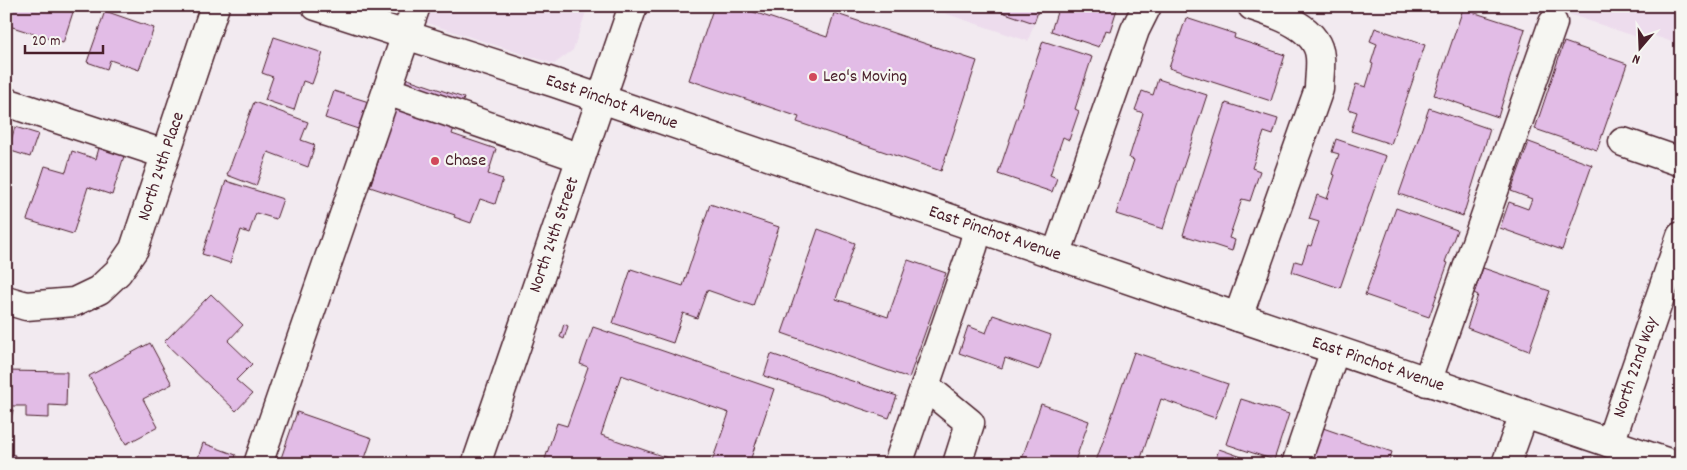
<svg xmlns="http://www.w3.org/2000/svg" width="1687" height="470" font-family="Dekko,sans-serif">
<rect width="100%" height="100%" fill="#f2eaf0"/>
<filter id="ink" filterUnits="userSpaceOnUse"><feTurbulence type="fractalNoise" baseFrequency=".02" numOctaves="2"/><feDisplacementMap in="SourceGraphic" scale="10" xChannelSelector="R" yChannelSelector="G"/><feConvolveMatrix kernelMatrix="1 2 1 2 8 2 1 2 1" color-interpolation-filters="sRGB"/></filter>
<g filter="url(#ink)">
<g fill="#eddced">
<path d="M 422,6 L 588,6 L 573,50 L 554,64 L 417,20 Z"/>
<path d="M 923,6 L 1040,6 L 1028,41 Z"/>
<path d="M 1545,6 L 1681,6 L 1681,45 L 1649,34 L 1646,40 Z"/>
</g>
<g fill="#e2bce6" stroke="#4a1f2b">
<path d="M 12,6 L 75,6 L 63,43 L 6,25 Z"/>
<path d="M 714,6 L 736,6 L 827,37 L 834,13 L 977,61 L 941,171 L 797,122 L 799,117 L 689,80 Z"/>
<path d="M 985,6 L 1040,6 L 1034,23 Z"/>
<path d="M 1059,6 L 1118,6 L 1110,31 L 1105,30 L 1099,47 L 1051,31 Z"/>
<path d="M 1346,6 L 1361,6 L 1359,11 Z"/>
<path d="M 1463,9 L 1525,29 L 1498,117 L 1434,95 Z"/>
<path d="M 105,11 L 154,28 L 139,70 L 110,60 L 107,69 L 87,62 Z"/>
<path d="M 1186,18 L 1235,34 L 1234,38 L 1285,55 L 1271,101 L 1169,68 Z"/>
<path d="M 1375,28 L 1425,45 L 1391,144 L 1351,131 L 1357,112 L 1348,109 L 1356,84 L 1366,87 L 1373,64 L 1371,63 L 1377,44 L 1370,41 Z"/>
<path d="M 274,37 L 323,53 L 312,84 L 303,81 L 294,110 L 265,100 L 273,77 L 262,73 Z"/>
<path d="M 1043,41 L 1092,57 L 1075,109 L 1079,111 L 1069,140 L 1063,137 L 1050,175 L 1057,178 L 1052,192 L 998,174 Z"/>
<path d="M 1564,42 L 1627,64 L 1597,150 L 1535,129 Z"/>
<path d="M 405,78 L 464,98 L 452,134 L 496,149 L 488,174 L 503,179 L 495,204 L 480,199 L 471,223 L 454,217 L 455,215 L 370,187 Z"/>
<path d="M 1158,79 L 1207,95 L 1163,229 L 1116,214 L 1134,160 L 1129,158 L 1143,113 L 1135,110 L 1142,91 L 1153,95 Z"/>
<path d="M 334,91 L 372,103 L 364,131 L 325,118 Z"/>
<path d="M 254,102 L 308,122 L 301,140 L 315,145 L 308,167 L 268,152 L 256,186 L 227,175 Z"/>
<path d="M 1226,103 L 1278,119 L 1273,135 L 1264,132 L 1252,168 L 1260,171 L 1250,201 L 1242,199 L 1229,238 L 1235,240 L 1232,251 L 1183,235 Z"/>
<path d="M 1429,108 L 1490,129 L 1463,216 L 1399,194 Z"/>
<path d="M 15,127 L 38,134 L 30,157 L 8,150 Z"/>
<path d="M 1336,139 L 1386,156 L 1340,288 L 1292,272 L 1295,261 L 1302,263 L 1308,245 L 1311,246 L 1319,222 L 1309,219 L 1317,195 L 1327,199 L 1335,175 L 1332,174 L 1339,154 L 1332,152 Z"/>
<path d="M 1529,142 L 1592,165 L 1562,250 L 1500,228 L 1509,202 L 1528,209 L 1532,199 L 1511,191 Z"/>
<path d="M 99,148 L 124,156 L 112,195 L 88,187 L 73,234 L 27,220 L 45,166 L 66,172 L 72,151 L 96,159 Z"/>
<path d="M 226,181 L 283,199 L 276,219 L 256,213 L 249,233 L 241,230 L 230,263 L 202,254 Z"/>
<path d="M 6,190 L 10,192 L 6,204 Z"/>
<path d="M 710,204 L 779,227 L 753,306 L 707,290 L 697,318 L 683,313 L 673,343 L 613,323 L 631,269 L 683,286 Z"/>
<path d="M 1396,208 L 1457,230 L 1445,262 L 1448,263 L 1429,317 L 1365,295 Z"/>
<path d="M 818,229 L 855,243 L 836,299 L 888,317 L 908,260 L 946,273 L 909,378 L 782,333 Z"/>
<path d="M 1483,268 L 1550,291 L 1529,351 L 1467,328 L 1478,295 L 1474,293 Z"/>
<path d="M 211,294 L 243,325 L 228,341 L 252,364 L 236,380 L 252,394 L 236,411 L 164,342 Z"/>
<path d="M 993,315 L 1051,335 L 1039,370 L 1005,358 L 1002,368 L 959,353 L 968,326 L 986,333 Z"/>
<path d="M 564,324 L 568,326 L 564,339 L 560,337 Z"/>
<path d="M 593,327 L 774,389 L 749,464 L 711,464 L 729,413 L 621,375 L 601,435 L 685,464 L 560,464 L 545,459 L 557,423 L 567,426 L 588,367 L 580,364 Z"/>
<path d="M 150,343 L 172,384 L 143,399 L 158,427 L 126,444 L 89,376 Z"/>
<path d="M 1134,352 L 1228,384 L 1215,418 L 1161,399 L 1139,464 L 1095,464 Z"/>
<path d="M 771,354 L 897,396 L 889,418 L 764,376 Z"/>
<path d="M 6,371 L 67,372 L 66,406 L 49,405 L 49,418 L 26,417 L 26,406 L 6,406 Z"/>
<path d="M 1241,399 L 1289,414 L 1274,460 L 1226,444 Z"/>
<path d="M 1041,404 L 1089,421 L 1074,464 L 1020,464 Z"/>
<path d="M 6,408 L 13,410 L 6,437 Z"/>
<path d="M 297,412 L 372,438 L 363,464 L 279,464 Z"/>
<path d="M 1323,428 L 1392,452 L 1388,464 L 1311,464 Z"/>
<path d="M 203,443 L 236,455 L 233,464 L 196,464 Z"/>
<path d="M 1219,449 L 1259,463 L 1258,464 L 1214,464 Z"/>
<path d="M 6,453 L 15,455 L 13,464 L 6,464 Z"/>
<path d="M 96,457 L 96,464 L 61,464 L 60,458 Z"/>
</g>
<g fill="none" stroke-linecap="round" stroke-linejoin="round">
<defs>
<g id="minor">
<path id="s1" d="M 316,6 L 555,83 L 1238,317 L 1672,464"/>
<path d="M 387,91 L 581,158"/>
<path d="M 6,102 L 164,154"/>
<path d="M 1623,142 L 1681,162"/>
<path d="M 1056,255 L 1135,30 L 1147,6"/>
<path id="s2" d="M 6,300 L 26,306 L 74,302 L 99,290 L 118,272 L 134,249 L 215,6"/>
<path d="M 1238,317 L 1319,89 C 1319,79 1321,67 1320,57 C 1318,27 1276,14 1252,6"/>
<path d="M 1427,382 L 1553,23"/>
<path d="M 925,386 L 970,423 L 957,464"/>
<path id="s3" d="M 1610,443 L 1681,236"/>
<path d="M 258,464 L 416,6"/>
<path d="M 898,464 L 973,247 L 978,228"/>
<path d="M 1296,464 L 1335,350"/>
<path d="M 1506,464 L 1524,414"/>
</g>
<g id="major">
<path id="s4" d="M 476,464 L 633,6"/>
</g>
</defs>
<use href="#minor" stroke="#4a1f2b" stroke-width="31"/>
<use href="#major" stroke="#4a1f2b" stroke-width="31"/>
<use href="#minor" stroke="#f6f6f2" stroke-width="28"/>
<use href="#major" stroke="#f6f6f2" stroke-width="28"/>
</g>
</g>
<g fill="#d1495b" stroke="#f6f6f2" stroke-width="2">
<circle cx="813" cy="77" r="5"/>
<circle cx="435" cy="161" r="5"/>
</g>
<g text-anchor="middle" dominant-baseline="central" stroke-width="4.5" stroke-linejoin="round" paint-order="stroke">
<g font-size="18" fill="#4a1f2b" stroke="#f6f6f2" text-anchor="start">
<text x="823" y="77">Leo's Moving</text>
<text x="445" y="161">Chase</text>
</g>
<g font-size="18" fill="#4a1f2b" stroke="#f6f6f2">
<text stroke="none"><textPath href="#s1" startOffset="311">East Pinchot Avenue</textPath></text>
<text stroke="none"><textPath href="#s2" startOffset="238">North 24th Place</textPath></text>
<text stroke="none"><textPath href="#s1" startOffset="716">East Pinchot Avenue</textPath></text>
<text stroke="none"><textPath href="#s4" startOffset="242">North 24th Street</textPath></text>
<text stroke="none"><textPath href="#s1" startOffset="1121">East Pinchot Avenue</textPath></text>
<text stroke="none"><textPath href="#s3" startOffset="80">North 22nd Way</textPath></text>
</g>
</g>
<rect width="1687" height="470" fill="none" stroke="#f6f6f2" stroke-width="25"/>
<rect x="12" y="12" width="1662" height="445" fill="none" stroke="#4a1f2b" stroke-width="2" filter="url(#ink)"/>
<g transform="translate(1640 48) rotate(199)" stroke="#f6f6f2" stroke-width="4" paint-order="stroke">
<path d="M0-4L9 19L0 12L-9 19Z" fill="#4a1f2b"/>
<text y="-8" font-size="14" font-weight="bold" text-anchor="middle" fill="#4a1f2b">N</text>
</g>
<path d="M25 45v8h78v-8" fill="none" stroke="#4a1f2b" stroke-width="2.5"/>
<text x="32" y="45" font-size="15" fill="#4a1f2b" stroke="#f6f6f2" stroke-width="4" paint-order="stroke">20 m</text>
</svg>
